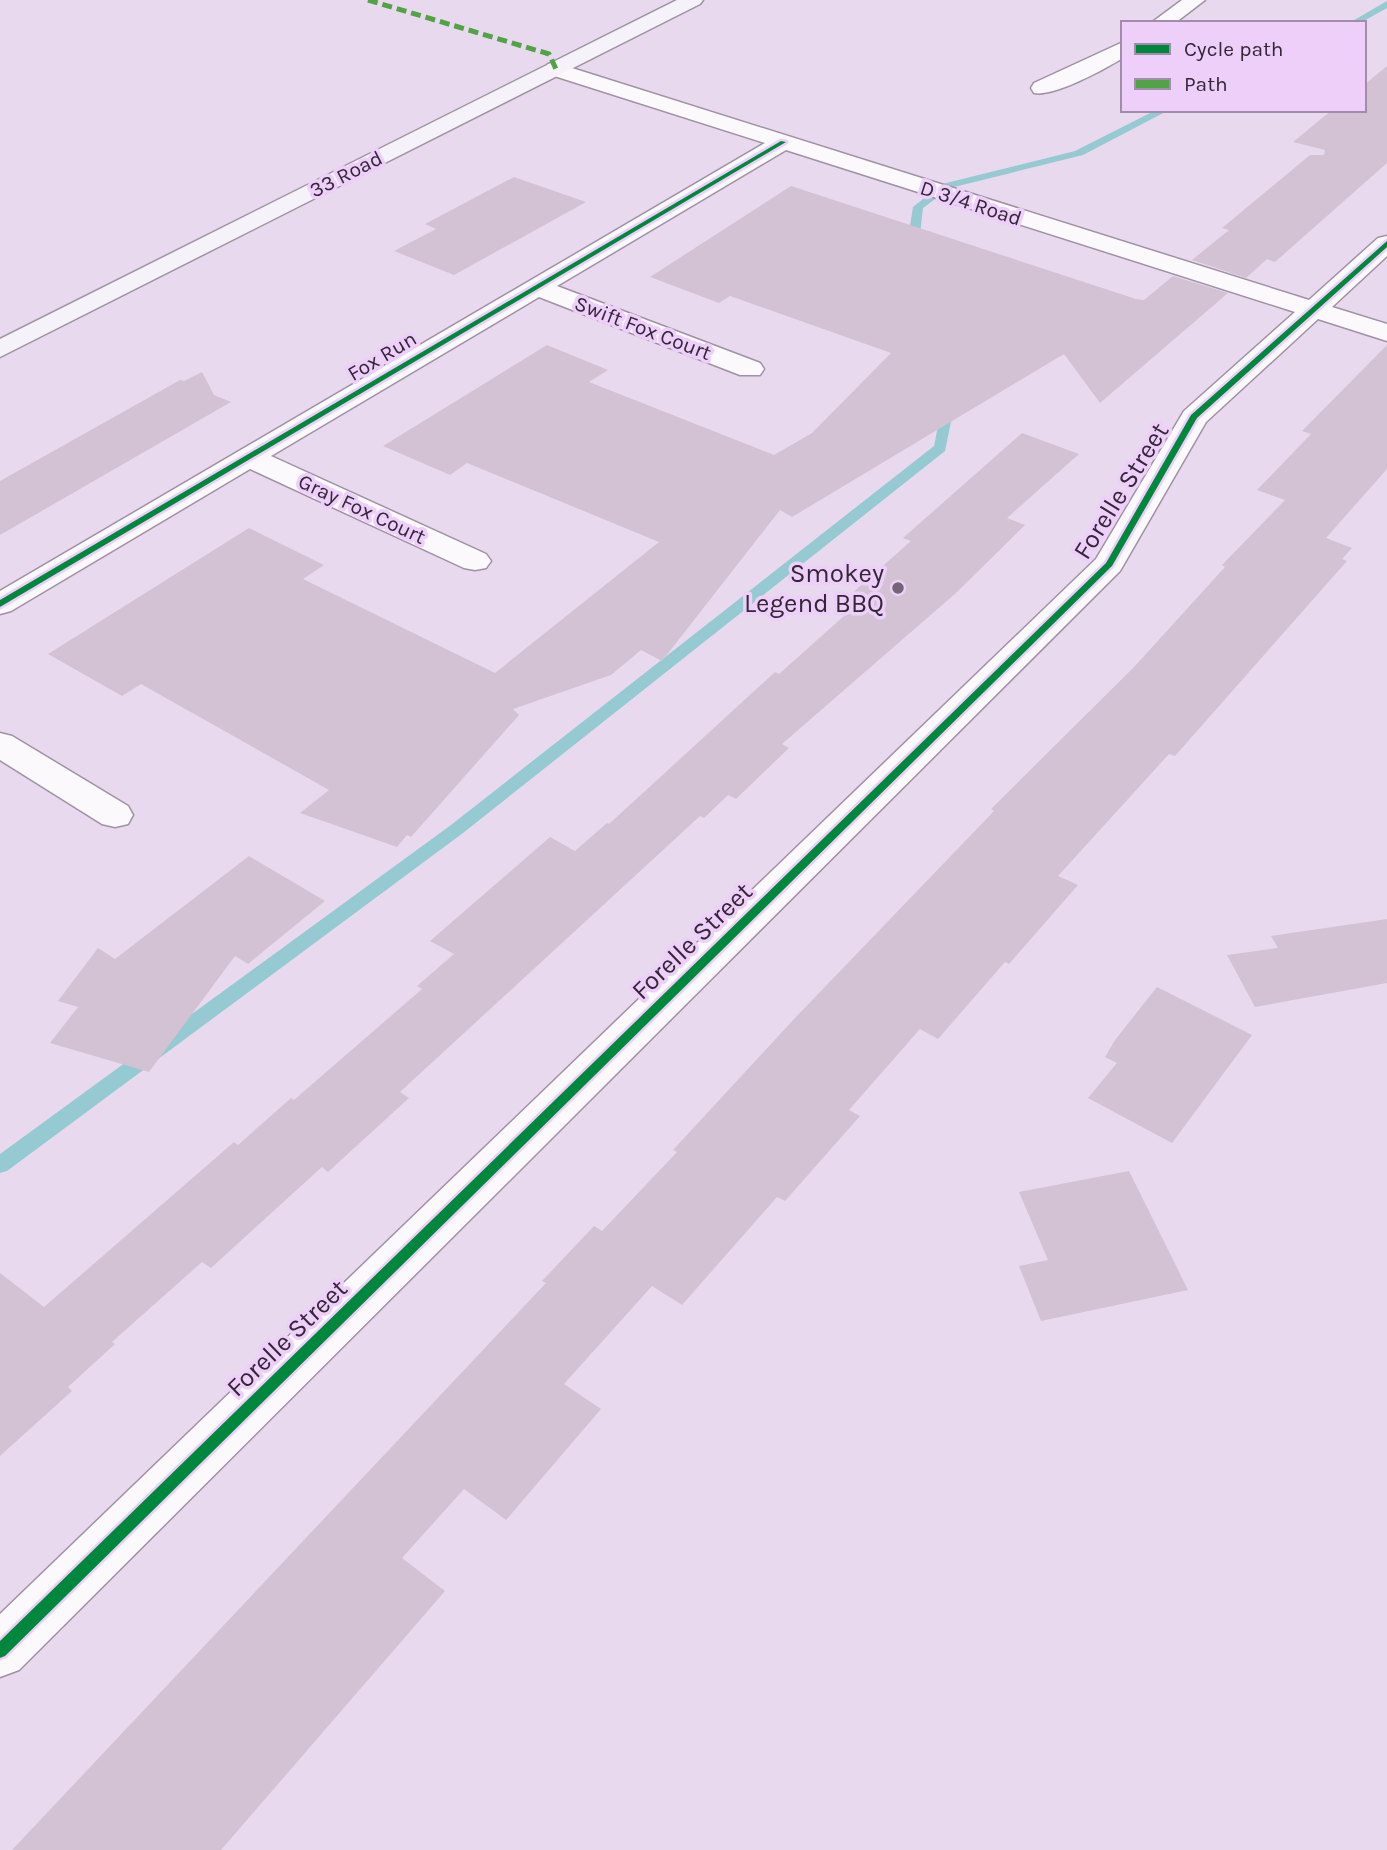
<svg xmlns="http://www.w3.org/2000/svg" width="1387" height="1850" font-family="Karla,sans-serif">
<rect width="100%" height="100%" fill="#e9d9ef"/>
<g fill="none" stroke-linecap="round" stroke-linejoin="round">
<g fill="#95cad2" fill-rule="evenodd">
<path d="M 1387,1 L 1387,8 L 1360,23 L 1349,23 Z"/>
<path d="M 1156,110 L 1169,110 L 1083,155 L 950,188 L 923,208 L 918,251 L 912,254 L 906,251 L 913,207 L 942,184 L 1075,151 Z"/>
<path d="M 949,398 L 955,402 L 945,451 L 463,833 L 7,1171 L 0,1173 L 0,1154 L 451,825 L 934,446 L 943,402 Z"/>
</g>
</g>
<g fill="#d3c2d3">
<path d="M 1387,66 L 1387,163 L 1275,262 L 1267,259 L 1246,278 L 1192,260 L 1229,230 L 1222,228 L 1310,155 L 1324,155 L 1325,150 L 1293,142 L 1332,110 L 1364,110 L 1364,85 Z"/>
<path d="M 514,177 L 586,202 L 454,275 L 394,251 L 436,229 L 425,224 Z"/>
<path d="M 791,186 L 1136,299 L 1144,300 L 1173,276 L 1228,293 L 1100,403 L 1064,354 L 792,517 L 780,510 L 662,661 L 641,650 L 611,675 L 513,709 L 519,715 L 411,837 L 407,835 L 397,847 L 300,813 L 329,790 L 141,684 L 122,696 L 48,654 L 249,528 L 324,565 L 303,579 L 495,673 L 659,542 L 467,463 L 450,475 L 383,446 L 547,345 L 608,370 L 589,382 L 774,455 L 812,433 L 891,353 L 730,296 L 719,303 L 650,277 Z"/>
<path d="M 1387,345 L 1387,469 L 1326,538 L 1352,548 L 1342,559 L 1347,561 L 1175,756 L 1169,754 L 1058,876 L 1078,885 L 1009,964 L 1005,962 L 938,1039 L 920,1029 L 849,1110 L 860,1116 L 785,1201 L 777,1197 L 682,1305 L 652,1286 L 564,1384 L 601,1409 L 506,1520 L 464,1489 L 402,1558 L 445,1591 L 221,1850 L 12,1850 L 546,1283 L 542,1281 L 594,1226 L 602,1231 L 677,1152 L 673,1150 L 795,1018 L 994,811 L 991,809 L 1135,666 L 1225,567 L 1222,565 L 1285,500 L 1257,490 L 1311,434 L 1302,431 Z"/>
<path d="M 202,372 L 214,395 L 231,402 L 0,535 L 0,481 L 180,380 L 184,381 Z"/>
<path d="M 1022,433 L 1079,454 L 1007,518 L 1025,525 L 956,593 L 782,744 L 789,748 L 736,799 L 728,795 L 704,818 L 700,816 L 400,1092 L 409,1098 L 328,1172 L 322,1167 L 211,1268 L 202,1262 L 112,1342 L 115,1344 L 68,1387 L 72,1391 L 0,1456 L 0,1273 L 44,1307 L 234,1142 L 238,1145 L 291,1098 L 294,1100 L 422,989 L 417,986 L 454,954 L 430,941 L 550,837 L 575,851 L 607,823 L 609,824 L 775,672 L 779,674 L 863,599 L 851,594 L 911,541 L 903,538 Z"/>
<path d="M 249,856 L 325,901 L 248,964 L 235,956 L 149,1072 L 50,1043 L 78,1007 L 58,1001 L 98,948 L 115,959 Z"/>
<path d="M 1387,919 L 1387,983 L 1255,1007 L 1227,955 L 1278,948 L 1271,936 Z"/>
<path d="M 1157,987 L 1252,1035 L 1172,1143 L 1088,1098 L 1117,1063 L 1105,1057 L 1115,1040 Z"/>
<path d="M 1129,1171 L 1188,1290 L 1041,1321 L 1019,1266 L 1048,1260 L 1019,1192 Z"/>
</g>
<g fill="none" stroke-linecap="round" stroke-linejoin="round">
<defs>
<g id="street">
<path d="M 1182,0 L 1205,0 L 1175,23 L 1151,23 Z"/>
<path d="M 1123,42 L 1123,58 C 1105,69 1054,97 1034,93 L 1031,88 L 1034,83 Z"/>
<path d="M 556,63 L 1309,300 L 1378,238 L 1387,236 L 1387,256 L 1332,307 L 1387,324 L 1387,341 L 1318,319 L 1206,422 L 1120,571 L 19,1670 L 0,1677 L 0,1614 L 1096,559 L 1184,411 L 1295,312 L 786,150 L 557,286 L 760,363 L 764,369 L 760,375 L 740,375 L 539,297 L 271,456 L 486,554 L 491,561 L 486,568 L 475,570 L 464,568 L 250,469 L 11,611 L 0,614 L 0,591 L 765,143 L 548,74 L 545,69 L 548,64 Z"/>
<path d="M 0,733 L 12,736 L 128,806 L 133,815 L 128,824 L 115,827 L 102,824 L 0,760 Z"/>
</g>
<path id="secondary" d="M 677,0 L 703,0 L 700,4 L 0,357 L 0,339 Z"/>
</defs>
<use href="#street" stroke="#9f92a3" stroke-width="3"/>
<use href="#secondary" stroke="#9f92a3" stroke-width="3"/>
<use href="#street" fill="#fcf9fd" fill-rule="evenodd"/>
<use href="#secondary" fill="#f5f3f9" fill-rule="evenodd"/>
<path stroke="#52a345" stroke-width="5" stroke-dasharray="10 5" stroke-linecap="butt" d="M 368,0 L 549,54 L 556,69"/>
<defs>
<g id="cycleway">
<path d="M 781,141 L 786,142 L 0,607 L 0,600 Z"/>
<path d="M 1387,241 L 1387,247 L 1197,418 L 1112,566 L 5,1656 L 0,1658 L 0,1641 L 1106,563 L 1191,415 Z"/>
</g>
</defs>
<use href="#cycleway" stroke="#eecff9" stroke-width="5"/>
<use href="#cycleway" fill="#00873e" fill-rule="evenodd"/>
</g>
<circle fill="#736577" stroke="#eecff9" stroke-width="2.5" cx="898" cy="588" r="7"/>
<g text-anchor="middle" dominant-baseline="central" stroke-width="7" stroke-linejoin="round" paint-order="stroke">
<g font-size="21" fill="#332737" stroke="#eecff9">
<text transform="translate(346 174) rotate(-27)">33 Road</text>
<text transform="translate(971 203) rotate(18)">D 3/4 Road</text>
<text transform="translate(643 328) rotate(21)">Swift Fox Court</text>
<text transform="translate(382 356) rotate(-31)">Fox Run</text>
<text transform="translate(362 509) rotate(25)">Gray Fox Court</text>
</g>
<g font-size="26" fill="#332737" stroke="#eecff9">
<text transform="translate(1121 491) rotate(-58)">Forelle Street</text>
<text transform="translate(692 941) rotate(-44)">Forelle Street</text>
<text transform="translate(287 1338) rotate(-44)">Forelle Street</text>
</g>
<g font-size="26" fill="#332737" stroke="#eecff9" text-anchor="end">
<text x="884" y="573">Smokey<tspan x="884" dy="30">Legend BBQ</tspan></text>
</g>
</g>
<rect x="1121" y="21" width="245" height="91" fill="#eecff9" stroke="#a38cab" stroke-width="2"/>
<rect x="1135" y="44" width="35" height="10" fill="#00873e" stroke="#a38cab" stroke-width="2"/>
<text x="1184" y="56" font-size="21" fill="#332737">Cycle path</text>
<rect x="1135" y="79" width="35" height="10" fill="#52a345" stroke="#a38cab" stroke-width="2"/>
<text x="1184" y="91" font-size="21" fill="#332737">Path</text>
</svg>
